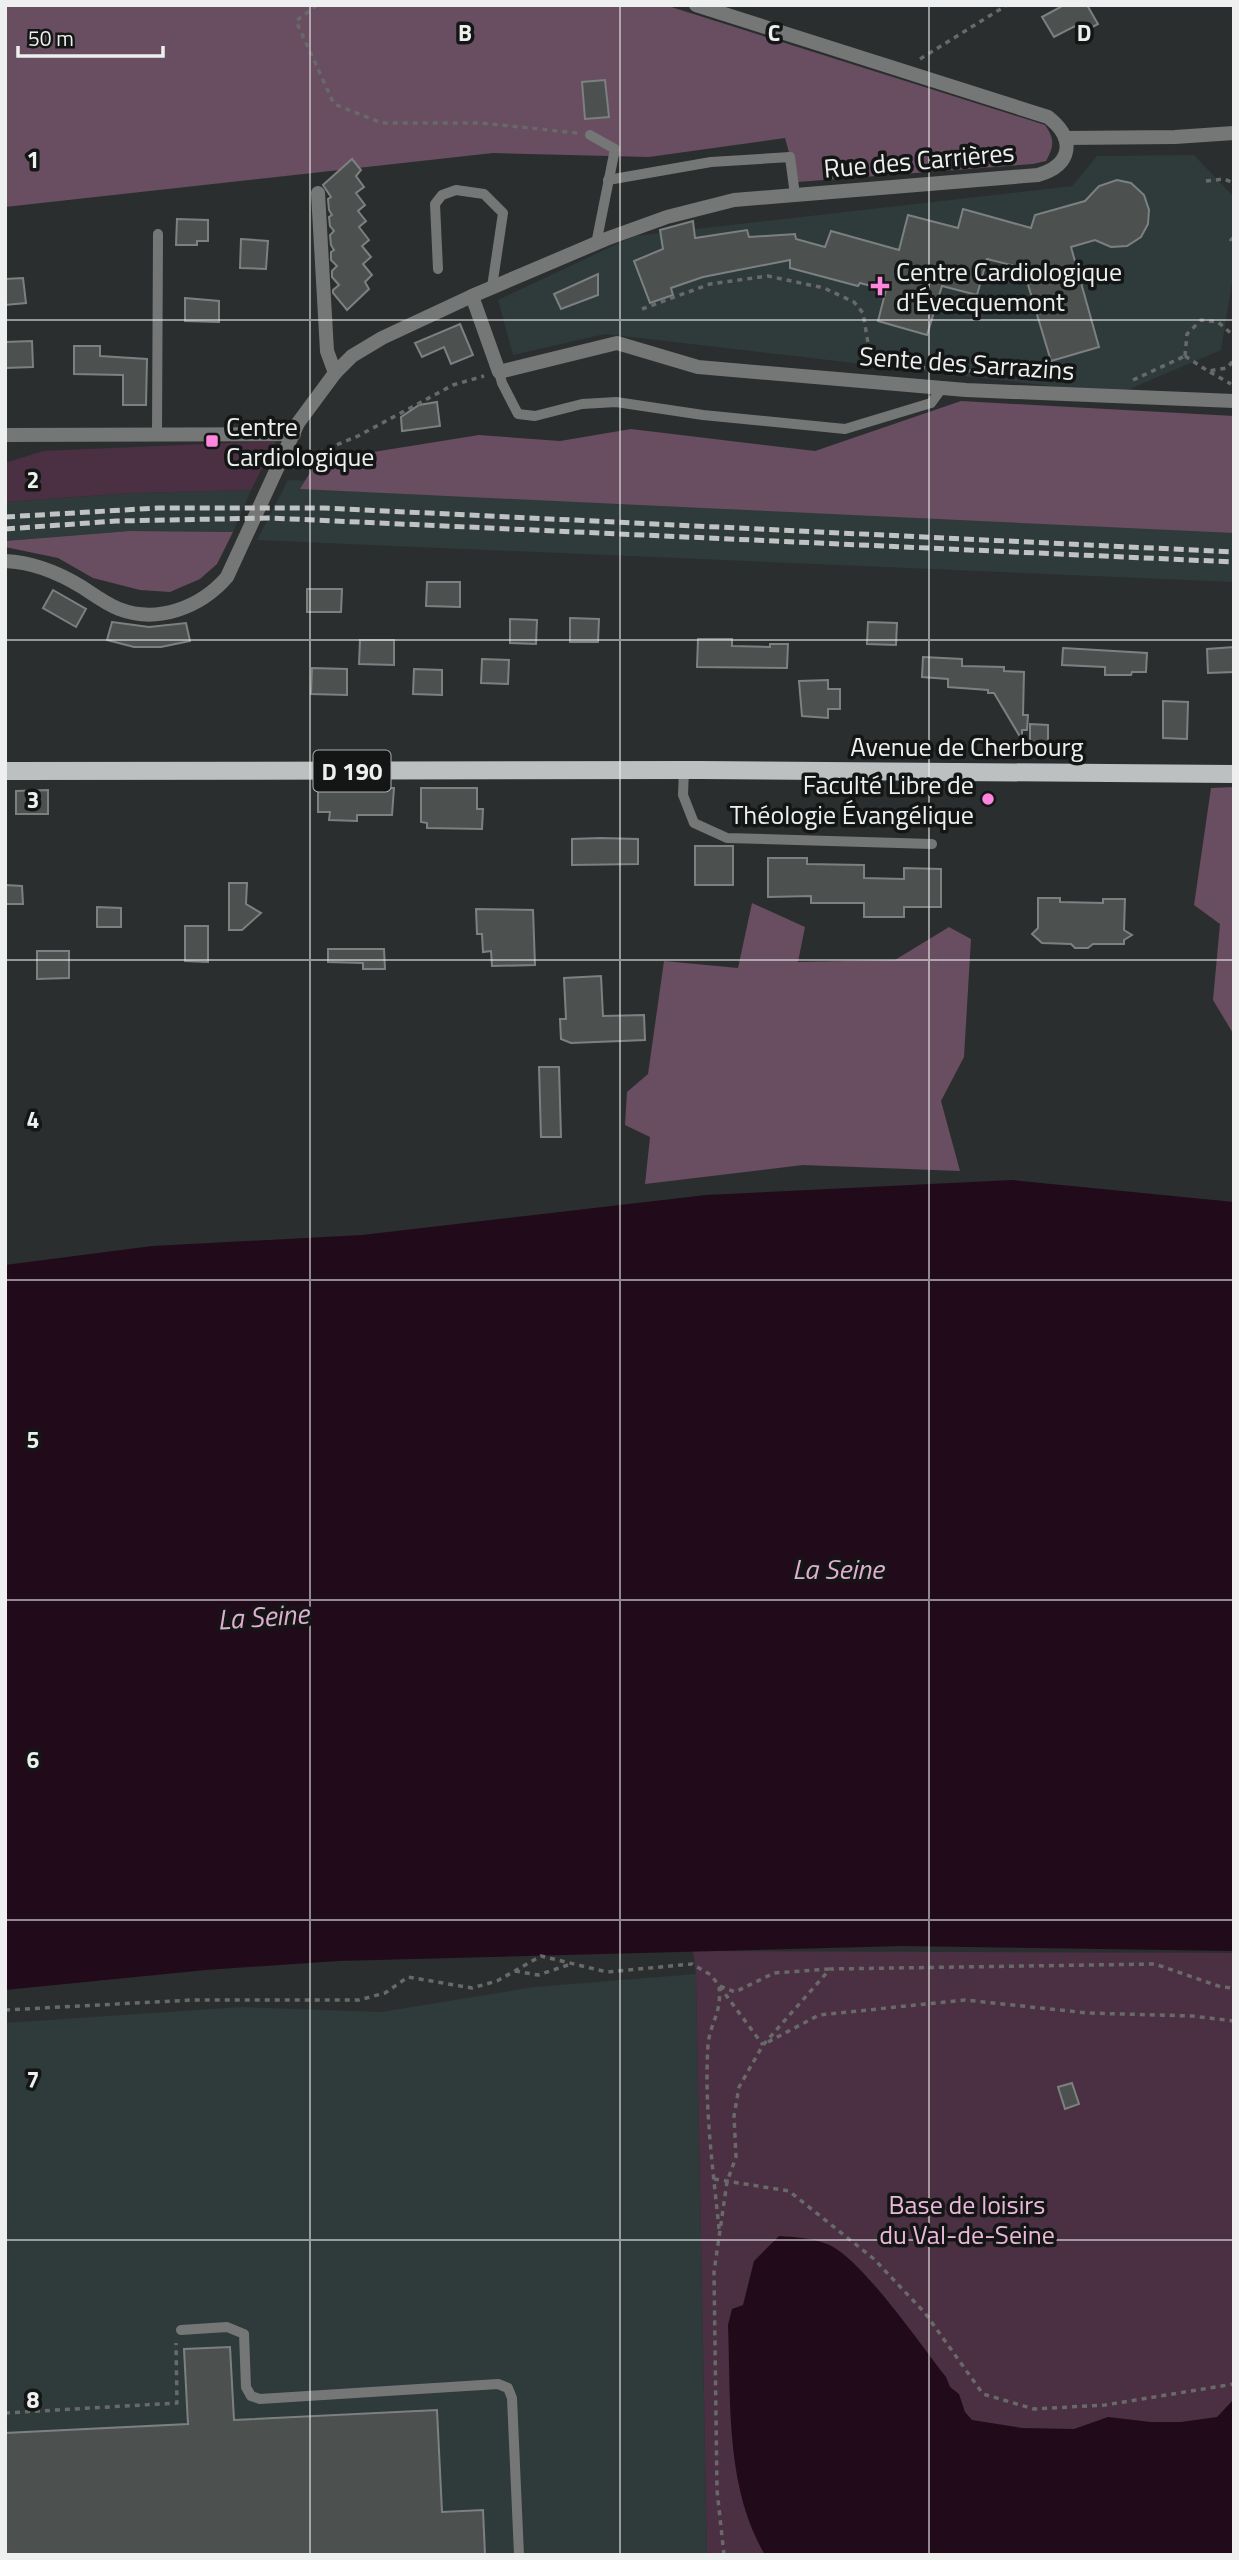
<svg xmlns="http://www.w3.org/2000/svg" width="1239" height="2560" font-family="'Titillium Web',sans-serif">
<rect width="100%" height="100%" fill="#2b2e2e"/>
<g fill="#2f3a3a">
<path d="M 1194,155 L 1234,197 L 1234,271 L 1221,350 L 1118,394 L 605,334 L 513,355 L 498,300 L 634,236 L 1072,186 L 1097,156 Z"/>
<path d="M 288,480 L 1234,517 L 1234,582 L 257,540 Z"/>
<path d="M 251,490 L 233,532 L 130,531 L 5,541 L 5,502 L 131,493 Z"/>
<path d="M 696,1974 L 707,2555 L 5,2555 L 5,2023 L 242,2007 L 381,2012 L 534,1987 Z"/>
</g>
<g fill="#4a3042">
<path d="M 276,441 L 251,490 L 131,493 L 5,502 L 5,463 L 43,451 Z"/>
<path d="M 693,1951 L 1234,1953 L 1234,2555 L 707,2555 L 696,1974 Z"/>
</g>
<g fill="#694d60">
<path d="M 5,5 L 665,5 L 1045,125 C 1055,139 1054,146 1046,161 L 1033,164 L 797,182 L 785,138 L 649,157 L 493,153 L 5,207 Z"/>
<path d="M 961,401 L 1234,416 L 1234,533 L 300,489 L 317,461 L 479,435 L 560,441 L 631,429 L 815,451 Z"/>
<path d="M 130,531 L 233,532 L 217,564 L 200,579 L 170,592 L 140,590 L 93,578 L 58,558 L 5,547 L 5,541 Z"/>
<path d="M 1234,787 L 1234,1035 L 1213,1000 L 1220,924 L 1194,905 L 1211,788 Z"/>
<path d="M 752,903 L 805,927 L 798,962 L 895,960 L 949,927 L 971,939 L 964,1057 L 941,1101 L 960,1171 L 803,1165 L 645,1184 L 650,1137 L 625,1125 L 627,1092 L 648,1074 L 664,961 L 738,968 Z"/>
</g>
<g fill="#210b1b">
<path d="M 1012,1180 L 1234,1202 L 1234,1951 L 902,1946 L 338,1961 L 206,1970 L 5,1990 L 5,1265 L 152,1246 L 362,1235 L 706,1195 Z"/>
<path d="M 779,2236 C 795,2237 812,2238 827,2244 C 860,2256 922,2347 946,2377 L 950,2387 L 959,2394 L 965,2412 L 972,2420 L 1022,2428 L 1074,2429 L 1108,2417 L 1151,2422 L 1181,2422 L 1217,2417 L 1234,2399 L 1234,2555 L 765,2555 C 725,2487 731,2401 728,2325 L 732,2309 L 743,2305 L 754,2261 Z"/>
</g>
<g fill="#4c504f" stroke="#7c8080" stroke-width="2">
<path d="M 1064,5 L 1087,5 L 1098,24 L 1079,34 L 1075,26 L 1054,37 L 1042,17 Z"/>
<path d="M 605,80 L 609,117 L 585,119 L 582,82 Z"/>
<path d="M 352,159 L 361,170 L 356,176 L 364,187 L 356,193 L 365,205 L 358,211 L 366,221 L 359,227 L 369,240 L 362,246 L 371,257 L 363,264 L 372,275 L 365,282 L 369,289 L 347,310 L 333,293 L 333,290 L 339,285 L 332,277 L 332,271 L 337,266 L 331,260 L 331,252 L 334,250 L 331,245 L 330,235 L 334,231 L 330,226 L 329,217 L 332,215 L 329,210 L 328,199 L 331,197 L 323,185 Z"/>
<path d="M 1117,180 L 1131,183 L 1144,195 L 1149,210 L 1148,224 L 1141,237 L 1127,246 L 1111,247 L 1095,240 L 1071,247 L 1099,347 L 1051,361 L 1023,268 L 987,259 L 977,295 L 942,286 L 927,335 L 878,321 L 886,290 L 860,283 L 858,286 L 790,268 L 790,260 L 703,277 L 671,288 L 673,295 L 650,303 L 634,261 L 663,249 L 660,230 L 693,221 L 695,238 L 747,230 L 749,237 L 795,234 L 796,239 L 825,247 L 831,231 L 899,250 L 908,215 L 958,228 L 963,209 L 1031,228 L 1035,215 L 1085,201 L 1099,186 Z"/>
<path d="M 177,219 L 208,220 L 208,241 L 197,241 L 197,245 L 176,245 Z"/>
<path d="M 241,239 L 268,241 L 266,269 L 240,268 Z"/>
<path d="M 598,274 L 598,295 L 561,309 L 554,294 Z"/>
<path d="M 23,278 L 26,303 L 5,305 L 5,279 Z"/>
<path d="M 185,298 L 219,301 L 219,322 L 185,321 Z"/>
<path d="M 460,324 L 473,355 L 451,364 L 444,347 L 422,357 L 415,343 Z"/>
<path d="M 32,341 L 33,367 L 5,368 L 5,342 Z"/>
<path d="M 74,346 L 100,346 L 100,356 L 147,359 L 146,405 L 123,405 L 123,375 L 74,374 Z"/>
<path d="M 437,402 L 440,426 L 402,431 L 401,417 L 419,405 Z"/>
<path d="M 427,582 L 460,582 L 460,607 L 426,606 Z"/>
<path d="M 307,589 L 342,589 L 341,612 L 307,612 Z"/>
<path d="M 53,590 L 86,609 L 76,627 L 43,608 Z"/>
<path d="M 570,618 L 599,619 L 598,642 L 570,642 Z"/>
<path d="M 510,619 L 537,620 L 536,644 L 510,643 Z"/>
<path d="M 112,622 L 149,627 L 186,623 L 190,641 L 161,647 L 134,647 L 107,640 Z"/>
<path d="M 868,622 L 897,623 L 896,645 L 867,644 Z"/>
<path d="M 698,639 L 732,639 L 732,646 L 770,647 L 770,644 L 788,644 L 787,668 L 697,667 Z"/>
<path d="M 360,640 L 394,640 L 394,665 L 359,664 Z"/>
<path d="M 1234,647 L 1234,672 L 1208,673 L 1207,649 Z"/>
<path d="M 1063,648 L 1147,653 L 1146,672 L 1132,672 L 1131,675 L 1105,675 L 1105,667 L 1062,665 Z"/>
<path d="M 923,657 L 962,659 L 962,666 L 1004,667 L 1004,671 L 1024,672 L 1023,715 L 1028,715 L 1027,730 L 1022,730 L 1022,740 L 994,693 L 988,693 L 988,690 L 948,687 L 948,679 L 922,677 Z"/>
<path d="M 482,659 L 509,660 L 508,684 L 481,683 Z"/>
<path d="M 312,668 L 347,669 L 347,695 L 311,694 Z"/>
<path d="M 414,669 L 442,670 L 442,695 L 413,694 Z"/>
<path d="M 828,680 L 828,689 L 840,689 L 840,709 L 828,709 L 828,718 L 802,716 L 799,681 Z"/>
<path d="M 1163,701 L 1188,702 L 1187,739 L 1163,738 Z"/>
<path d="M 1030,724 L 1048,725 L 1048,744 L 1030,744 Z"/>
<path d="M 373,788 L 394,788 L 392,815 L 357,815 L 357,821 L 329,820 L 330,812 L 318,812 L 318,789 Z"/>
<path d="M 421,788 L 477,788 L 477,809 L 483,809 L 482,829 L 427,828 L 427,823 L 421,822 Z"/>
<path d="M 48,790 L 48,814 L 16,814 L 16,791 Z"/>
<path d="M 600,838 L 638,839 L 638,864 L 572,865 L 572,839 Z"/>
<rect x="695" y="846" width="38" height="39"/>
<path d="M 768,858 L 807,858 L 807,864 L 864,865 L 864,878 L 904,879 L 904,868 L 941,869 L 941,907 L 904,907 L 904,917 L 864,917 L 864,903 L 811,903 L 811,896 L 768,897 Z"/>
<path d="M 229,883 L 247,883 L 246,904 L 261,913 L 242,930 L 229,930 Z"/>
<path d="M 5,885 L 22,886 L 23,904 L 5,904 Z"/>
<path d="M 1038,898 L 1060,898 L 1060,902 L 1103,903 L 1103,899 L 1125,899 L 1124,930 L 1132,935 L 1124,940 L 1124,944 L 1093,944 L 1088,948 L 1075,948 L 1071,944 L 1042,943 L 1032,934 L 1038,928 Z"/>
<path d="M 97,907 L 121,908 L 121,927 L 97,927 Z"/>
<path d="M 476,909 L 533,910 L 535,965 L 492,966 L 491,951 L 483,952 L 482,934 L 477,934 Z"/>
<path d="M 185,926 L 208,926 L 208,962 L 185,961 Z"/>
<path d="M 328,949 L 384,949 L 385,969 L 363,969 L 363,963 L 328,962 Z"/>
<path d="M 37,951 L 69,951 L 69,978 L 37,979 Z"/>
<path d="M 601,976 L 603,1016 L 644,1015 L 645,1040 L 571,1043 L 561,1039 L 560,1019 L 566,1019 L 564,978 Z"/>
<path d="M 539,1067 L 559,1067 L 561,1137 L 541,1137 Z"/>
<path d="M 1072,2083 L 1079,2104 L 1065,2109 L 1058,2087 Z"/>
<path d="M 230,2347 L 234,2420 L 437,2410 L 442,2512 L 483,2510 L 485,2555 L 5,2555 L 5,2433 L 188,2424 L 184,2349 Z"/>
</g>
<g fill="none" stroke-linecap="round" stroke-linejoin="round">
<g stroke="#686a6a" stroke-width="3.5" stroke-dasharray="5 5" stroke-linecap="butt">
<path d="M 317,5 L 296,21 L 334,104 L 382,123 L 480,123 L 578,133"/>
<path d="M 920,59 L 1007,5"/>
<path d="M 1206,181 L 1224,179 L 1234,183"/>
<path d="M 1234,237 L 1231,240 L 1234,243"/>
<path d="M 642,309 L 710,284 L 768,276 L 824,288 L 854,302 L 863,313 L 868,343 L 874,358 L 884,364 L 938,369"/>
<path d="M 1185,356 L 1187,334 L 1201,320 L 1218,322 L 1234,336"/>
<path d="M 1185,356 L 1208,371 L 1227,368 L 1234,360"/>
<path d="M 1210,372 L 1231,384"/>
<path d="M 952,375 L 953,370 L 1035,374"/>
<path d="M 1133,380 L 1185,356"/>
<path d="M 300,460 L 358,436 L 453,385 L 484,376"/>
<path d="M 515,1971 L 538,1975 L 568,1965"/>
<path d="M 720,1986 L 735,1992 L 774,1973 L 829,1969"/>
<path d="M 5,2010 L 192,2000 L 359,2000 L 385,1993 L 408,1977 L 472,1988 L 497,1981 L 541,1956 L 607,1972 L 692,1964 L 711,1975 L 763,2045"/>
<path d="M 768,2042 L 819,2015 L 965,2000 L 1088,2013 L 1192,2016 L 1234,2021"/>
<path d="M 714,2179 L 789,2191 L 874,2259 L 925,2313 L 983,2394 L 1034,2409 L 1105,2405 L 1234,2384"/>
<path d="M 719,2229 C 713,2168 704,2106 708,2045 C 710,2022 722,2014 719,1987"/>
<path d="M 5,2413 L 177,2403 L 176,2343"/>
<path d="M 724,2555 L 717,2490 L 714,2272 L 727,2182 L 736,2157 L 734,2116 L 739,2087 L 763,2045 L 830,1969 L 1155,1964 L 1221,1987 L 1234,1988"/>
</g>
<g stroke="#757776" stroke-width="10">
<path d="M 590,135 L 615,149 L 596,244"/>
<path d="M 608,180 L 711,162 L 790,157 L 795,195"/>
<path d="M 438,269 L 435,204 L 442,195 L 456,190 L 484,194 L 503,213 L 492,287"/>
<path d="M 499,372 L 502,383 L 518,414 L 535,416 L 582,404 L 616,402 L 703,415 L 845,429 L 931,403 L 942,388"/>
<path d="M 157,433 L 158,234"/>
<path d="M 684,770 L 683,795 L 694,823 L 727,838 L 932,844"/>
<path d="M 181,2330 L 227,2327 L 244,2334 L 246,2387 L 251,2396 L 260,2399 L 498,2384 L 508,2388 L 512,2398 L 519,2555"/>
</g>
<g stroke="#757776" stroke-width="14">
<path d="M 1065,138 L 1175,137 L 1234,133"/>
<path d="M 318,193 L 327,351 L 335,373"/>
<path d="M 472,296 L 499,372 L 617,343 L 698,367 L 966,390 L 1234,401"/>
<path d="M 5,435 L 294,434"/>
</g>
<path stroke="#757776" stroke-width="14" d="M 5,561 C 32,562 59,573 82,587 C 94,595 106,604 119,609 C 158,624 201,607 227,577 L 298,423 L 335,373 L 352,356 L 382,338 L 472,296 L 606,239 L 667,217 L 734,200 L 1038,175 C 1072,165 1076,139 1048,117 L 696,5"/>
<path stroke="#bdc0c0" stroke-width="18" d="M 5,771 L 699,770 L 1234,774"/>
<g stroke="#c1c3c3" stroke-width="5" stroke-dasharray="10 5" stroke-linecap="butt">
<path d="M 5,517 L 158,508 L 324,508 L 1234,552"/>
<path d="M 5,529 L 116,521 L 270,518 L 1234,562"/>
</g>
</g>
<path fill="none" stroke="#eef0f0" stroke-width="2" stroke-opacity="0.55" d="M 310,5 L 310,2555M 620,5 L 620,2555M 929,5 L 929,2555M 5,320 L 1234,320M 5,640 L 1234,640M 5,960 L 1234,960M 5,1280 L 1234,1280M 5,1600 L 1234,1600M 5,1920 L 1234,1920M 5,2240 L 1234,2240"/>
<g fill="#ff85de" stroke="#141616" stroke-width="2.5">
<path d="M876.5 275.5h7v7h7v7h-7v7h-7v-7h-7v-7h7z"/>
<rect x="205" y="434" width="14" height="14" rx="3.5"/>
<circle cx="988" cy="799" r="7"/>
</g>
<g text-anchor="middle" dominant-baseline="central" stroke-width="7" stroke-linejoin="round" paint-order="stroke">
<rect fill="#141616" stroke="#adafaf" stroke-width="2" x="313.5" y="750.5" width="77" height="41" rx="5"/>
<g font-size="24" font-weight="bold" fill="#eef0f0">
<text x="352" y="771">D 190</text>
</g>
<g font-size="26" fill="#eef0f0" stroke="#141616">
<text transform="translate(919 160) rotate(-5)">Rue des Carrières</text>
<text transform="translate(967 363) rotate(4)">Sente des Sarrazins</text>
<text x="967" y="746">Avenue de Cherbourg</text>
</g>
<g font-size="26" fill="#eef0f0" stroke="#141616" text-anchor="start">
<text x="896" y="271">Centre Cardiologique<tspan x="896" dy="30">d'Évecquemont</tspan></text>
<text x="226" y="426">Centre<tspan x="226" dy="30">Cardiologique</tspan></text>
<text x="974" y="784" text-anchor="end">Faculté Libre de<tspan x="974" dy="30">Théologie Évangélique</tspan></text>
</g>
<g font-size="26" fill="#edb8dc" stroke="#141616">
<text x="967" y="2204">Base de loisirs<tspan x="967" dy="30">du Val-de-Seine</tspan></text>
</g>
<g font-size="28" font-style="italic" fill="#e1add0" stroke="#141616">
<text x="838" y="1568">La Seine</text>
<text transform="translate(263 1616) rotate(-4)">La Seine</text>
</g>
</g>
<g font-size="23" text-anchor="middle" font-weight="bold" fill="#eef0f0" stroke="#141616" stroke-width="7" stroke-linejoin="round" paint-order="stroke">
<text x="465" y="41">B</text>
<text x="774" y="41">C</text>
<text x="1084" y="41">D</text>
<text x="33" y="168">1</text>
<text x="33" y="488">2</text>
<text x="33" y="808">3</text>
<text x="33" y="1128">4</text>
<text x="33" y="1448">5</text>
<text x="33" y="1768">6</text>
<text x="33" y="2088">7</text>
<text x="33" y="2408">8</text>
</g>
<rect width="1239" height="2560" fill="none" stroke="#eef0f0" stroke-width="14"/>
<path d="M18 46v10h145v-10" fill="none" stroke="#eef0f0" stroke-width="3.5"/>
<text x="28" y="46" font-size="21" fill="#eef0f0" stroke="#141616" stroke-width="5" paint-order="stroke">50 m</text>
</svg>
